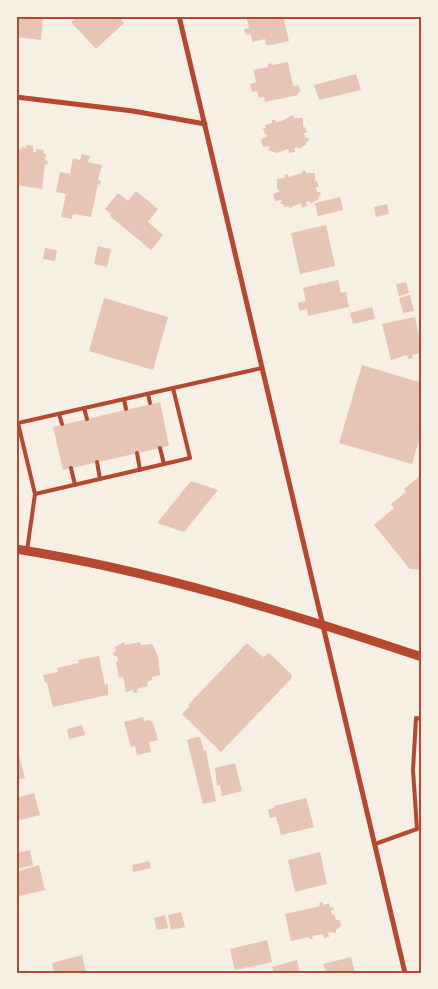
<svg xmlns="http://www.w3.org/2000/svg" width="438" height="989" font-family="Barlow,sans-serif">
<rect width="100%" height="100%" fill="#f6efe4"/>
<g fill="#e6c5b7">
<path d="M 16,16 L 43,16 L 41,40 L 16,37 Z"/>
<path d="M 78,16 L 118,16 L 124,23 L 96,49 L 71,22 Z"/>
<path d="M 246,16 L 283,16 L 289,41 L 271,45 L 266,45 L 265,39 L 252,42 L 251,34 L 246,35 L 244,29 L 249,28 Z"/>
<path d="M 288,62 L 293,86 L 299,85 L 300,92 L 297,93 L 298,95 L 265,102 L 264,97 L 259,98 L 257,91 L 252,92 L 250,84 L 256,82 L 253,70 L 268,67 L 268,64 L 271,63 L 272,65 Z"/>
<path d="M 356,74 L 361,90 L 319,100 L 314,85 Z"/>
<path d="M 293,115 L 294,118 L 303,118 L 303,127 L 305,127 L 307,133 L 304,133 L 305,138 L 308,137 L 309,141 L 306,142 L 306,145 L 298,149 L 297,147 L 294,148 L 295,152 L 289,153 L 288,149 L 277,153 L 268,150 L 270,146 L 263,147 L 261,139 L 268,136 L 265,134 L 263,128 L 266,128 L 265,125 L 272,123 L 272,120 L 275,120 L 276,122 L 281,121 Z"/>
<path d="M 26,145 L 33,146 L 33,152 L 36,152 L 36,149 L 44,150 L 43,153 L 46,154 L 45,161 L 48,161 L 47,165 L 45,164 L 42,189 L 16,185 L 16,149 L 21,150 L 22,147 L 26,148 Z"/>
<path d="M 82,154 L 90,156 L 88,162 L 102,165 L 98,180 L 101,181 L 100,185 L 98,184 L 91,217 L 73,214 L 72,219 L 61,217 L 66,194 L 56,192 L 60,172 L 70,174 L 73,158 L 80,160 Z"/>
<path d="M 305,170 L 306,173 L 315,173 L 315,181 L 317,181 L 319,187 L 316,187 L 317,192 L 320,192 L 321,196 L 318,196 L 319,199 L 310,204 L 310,201 L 306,202 L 307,206 L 302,208 L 301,203 L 289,208 L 289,206 L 284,207 L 283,204 L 280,204 L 282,200 L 275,201 L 273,194 L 280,191 L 277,189 L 277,179 L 285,178 L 284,175 L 288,174 L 288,177 L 302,173 L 302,171 Z"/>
<path d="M 136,191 L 158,209 L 148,222 L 163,235 L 151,250 L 110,216 L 111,214 L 105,209 L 118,193 L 128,201 Z"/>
<path d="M 340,197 L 343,210 L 318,216 L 315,203 Z"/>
<path d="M 387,204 L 389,214 L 376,217 L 374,207 Z"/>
<path d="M 326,225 L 335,266 L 300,274 L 291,233 Z"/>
<path d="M 98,246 L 111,249 L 107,267 L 94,264 Z"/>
<path d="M 45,248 L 57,250 L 55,261 L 43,259 Z"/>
<path d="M 338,280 L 341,293 L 346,292 L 349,307 L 308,316 L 307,309 L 299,311 L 298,303 L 306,301 L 303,288 L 319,284 L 320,281 L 321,284 Z"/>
<path d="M 406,282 L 409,293 L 399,296 L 396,284 Z"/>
<path d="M 410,295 L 414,311 L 403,313 L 399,298 Z"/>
<path d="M 104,298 L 168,317 L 153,370 L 89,351 Z"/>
<path d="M 372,307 L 375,319 L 353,324 L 350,313 Z"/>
<path d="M 415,317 L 422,353 L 412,355 L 413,358 L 408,359 L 407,355 L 391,360 L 382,324 Z"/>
<path d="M 362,365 L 422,383 L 422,430 L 412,464 L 339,443 Z"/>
<path d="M 160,402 L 169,446 L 63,470 L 53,427 Z"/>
<path d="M 422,474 L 422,570 L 410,569 L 374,525 L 394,508 L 391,504 L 406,492 L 404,489 Z"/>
<path d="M 191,481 L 218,490 L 184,532 L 157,523 Z"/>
<path d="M 124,642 L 125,645 L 140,642 L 141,645 L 152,644 L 158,656 L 160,675 L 152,677 L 152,680 L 147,682 L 148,686 L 137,689 L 138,692 L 134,693 L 133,690 L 126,692 L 123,677 L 119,678 L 116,662 L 118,661 L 117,656 L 114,656 L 113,652 L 116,652 L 115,647 Z"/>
<path d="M 247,643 L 263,657 L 269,653 L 292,675 L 291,679 L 221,752 L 182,714 L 190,706 L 188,705 Z"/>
<path d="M 99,656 L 105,685 L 108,684 L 108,695 L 53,707 L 47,683 L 45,683 L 43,675 L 58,672 L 57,668 L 79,663 L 78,660 Z"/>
<path d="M 143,717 L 144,721 L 150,720 L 153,723 L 158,740 L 149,742 L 151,752 L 137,755 L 135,746 L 131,747 L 124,722 Z"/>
<path d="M 82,725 L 85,735 L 69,739 L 67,729 Z"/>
<path d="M 196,737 L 200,737 L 204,751 L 206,751 L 216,801 L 203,804 L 187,740 Z"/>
<path d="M 16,752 L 18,752 L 25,778 L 16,780 Z"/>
<path d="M 235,763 L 242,791 L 222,796 L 220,785 L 217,786 L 215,768 Z"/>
<path d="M 34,793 L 40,815 L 16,821 L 16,798 Z"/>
<path d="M 306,798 L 314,827 L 281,835 L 276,817 L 270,818 L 268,810 L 274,808 L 274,806 Z"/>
<path d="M 30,850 L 33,865 L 16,869 L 16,853 Z"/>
<path d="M 320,852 L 327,884 L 295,892 L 288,860 Z"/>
<path d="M 149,861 L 151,868 L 133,872 L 132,865 Z"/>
<path d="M 39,865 L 45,890 L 16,897 L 16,872 Z"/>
<path d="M 323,902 L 323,905 L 329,903 L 330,908 L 333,907 L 334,910 L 331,910 L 332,915 L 334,914 L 336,920 L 340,920 L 341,926 L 336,930 L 336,933 L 328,932 L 329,937 L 324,938 L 323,934 L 312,936 L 313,939 L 310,939 L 309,937 L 291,941 L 285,914 L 320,906 L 319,903 Z"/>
<path d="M 181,912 L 185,927 L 171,930 L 168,915 Z"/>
<path d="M 165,915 L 168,928 L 157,930 L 154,918 Z"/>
<path d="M 267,940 L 272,962 L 235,970 L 230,949 Z"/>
<path d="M 82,955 L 86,973 L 54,973 L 52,963 Z"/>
<path d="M 351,957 L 355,973 L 326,973 L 323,964 Z"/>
<path d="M 297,960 L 300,973 L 274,973 L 272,967 Z"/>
</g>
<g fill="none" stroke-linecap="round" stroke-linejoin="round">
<g stroke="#b5482f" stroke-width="4">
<path d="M 148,394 L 150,403"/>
<path d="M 124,399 L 126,409"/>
<path d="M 84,408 L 87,419"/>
<path d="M 59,414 L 62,424"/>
<path d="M 160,448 L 164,464"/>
<path d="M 137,453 L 140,470"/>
<path d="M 97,462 L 100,479"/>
<path d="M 71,468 L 75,485"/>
<path d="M 35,494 L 18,423 L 262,368"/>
<path d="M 27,551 L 35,494 L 190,458 L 173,388"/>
<path d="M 375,844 L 417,829 L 413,770 L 416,718 L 422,719"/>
</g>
<g stroke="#b5482f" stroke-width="5">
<path d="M 179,16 L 405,973"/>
<path d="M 16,97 L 133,111 L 205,124"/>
</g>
<path stroke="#b5482f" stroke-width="9" d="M 16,549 C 155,571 289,613 422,657"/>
</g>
<rect width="438" height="989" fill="none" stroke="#f6efe4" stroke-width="35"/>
<rect x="18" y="18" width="402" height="954" fill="none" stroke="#b5482f" stroke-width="2"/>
</svg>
